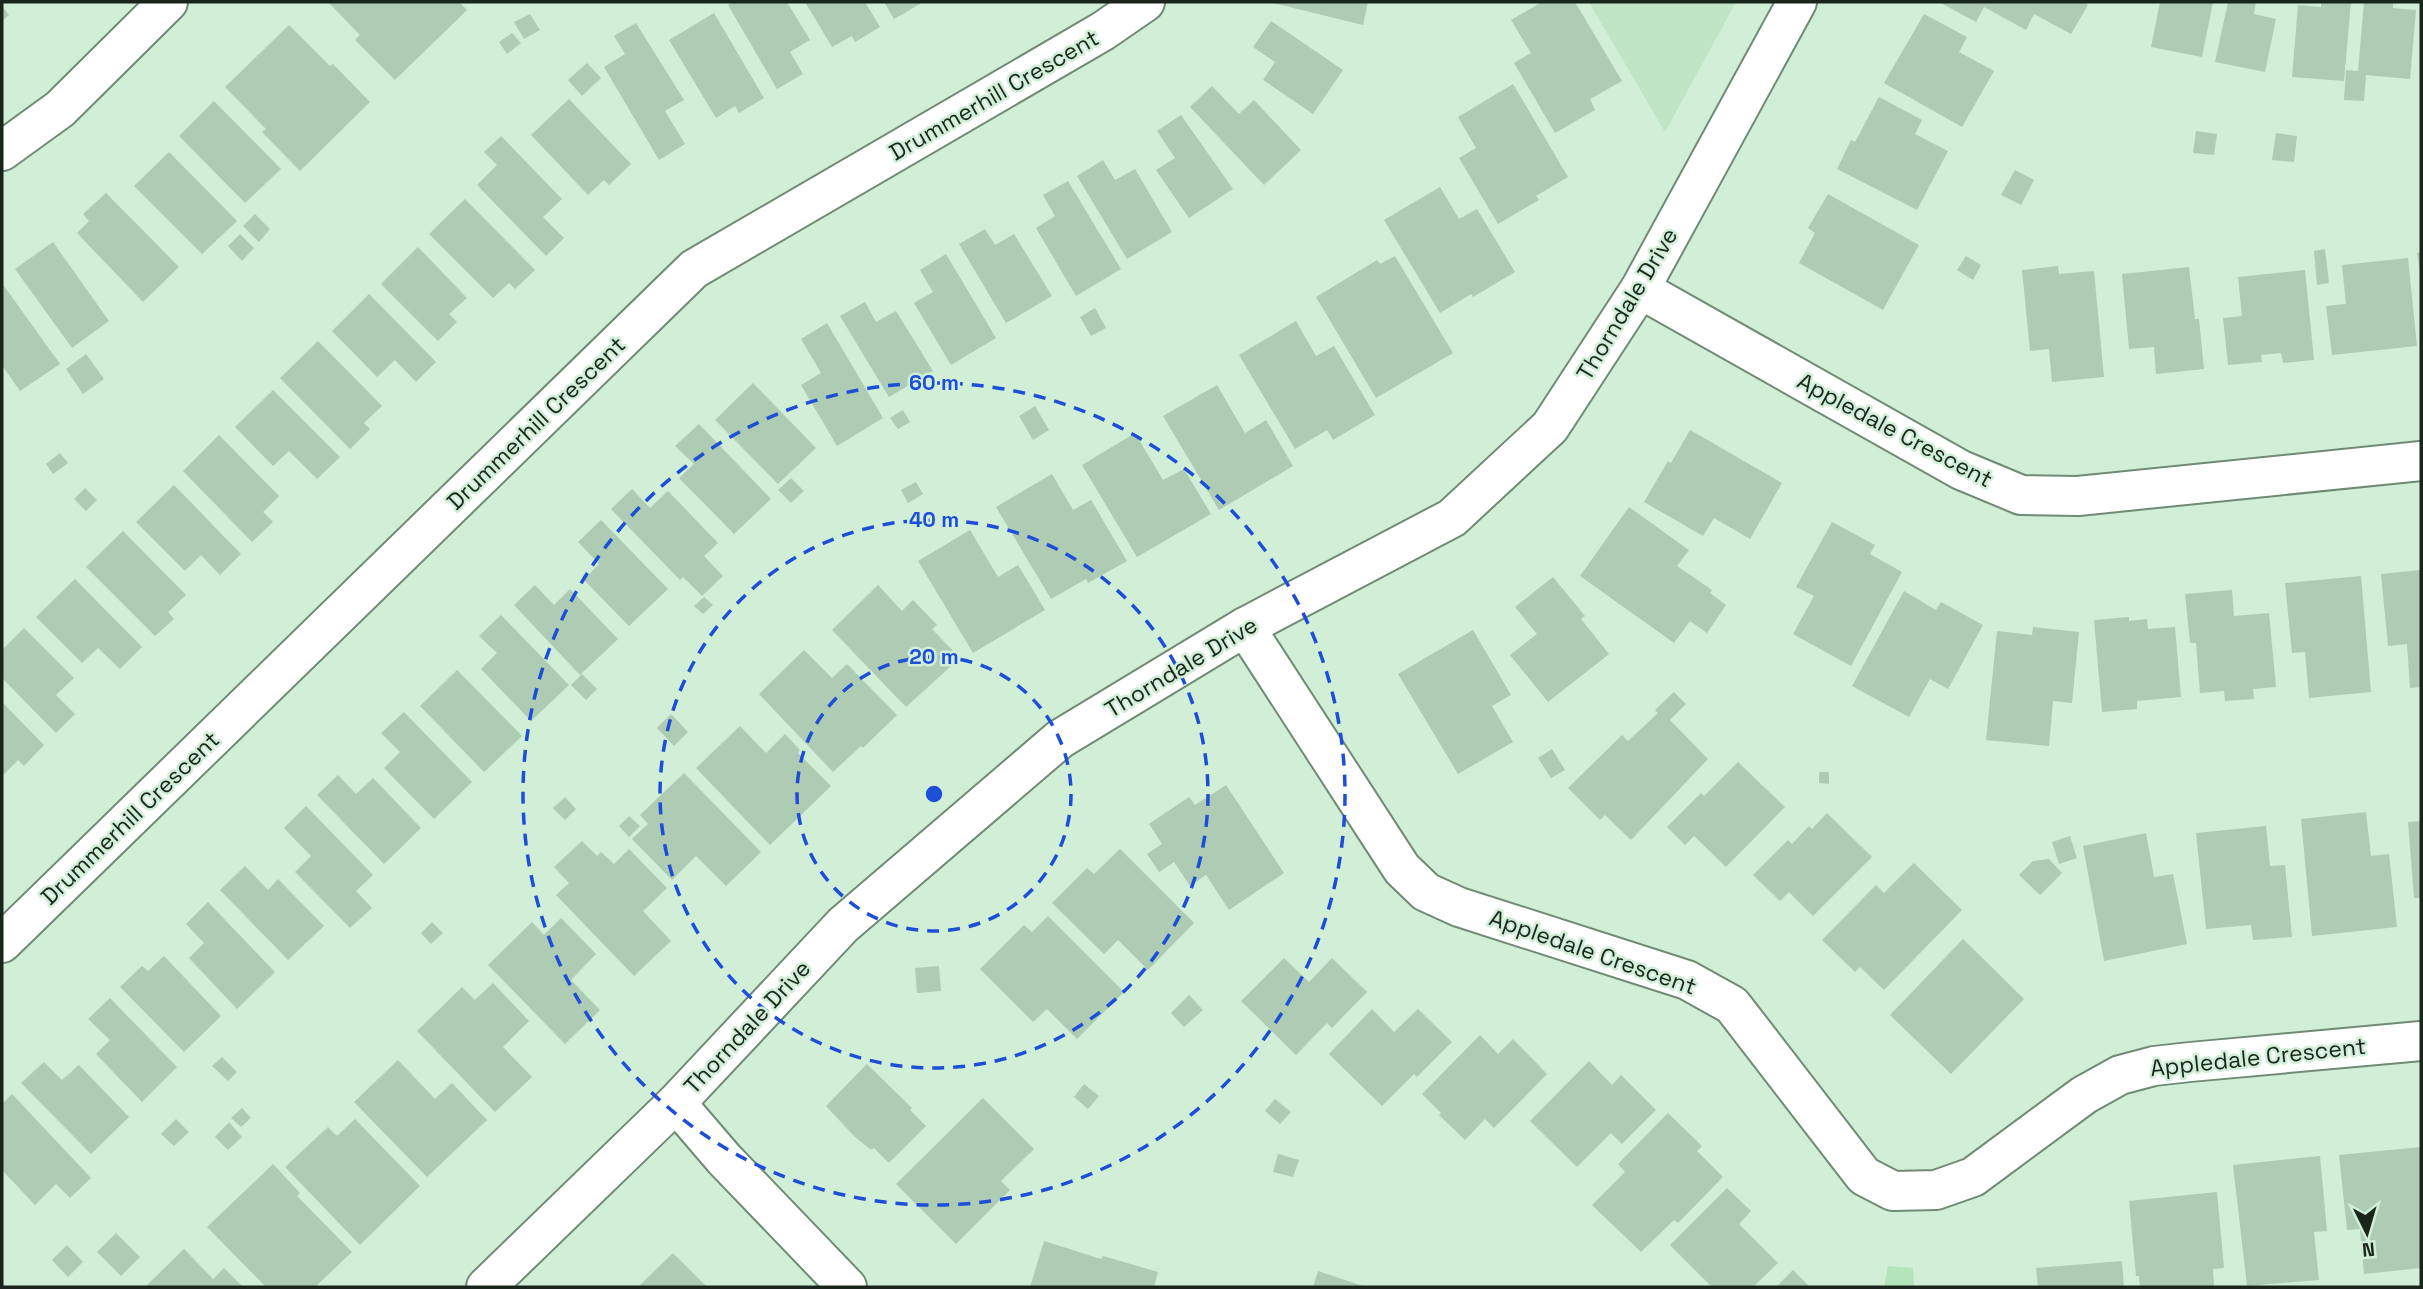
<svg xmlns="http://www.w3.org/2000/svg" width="2423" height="1289" font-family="'Space Grotesk',sans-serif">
<rect width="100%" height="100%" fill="#d1efd6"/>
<path fill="#c0e4c6" d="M 1589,2 L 1736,2 L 1665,132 Z"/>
<path fill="#b3e4bc" d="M 1888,1266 L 1913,1268 L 1914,1287 L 1884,1287 Z"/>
<g fill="#aecbb3">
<path d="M 328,2 L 459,2 L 467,10 L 395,80 L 355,40 L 360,35 Z"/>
<path d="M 734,2 L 787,2 L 810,40 L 790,52 L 803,74 L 777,89 L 728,5 Z"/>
<path d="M 805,2 L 865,2 L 880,27 L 855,42 L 852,36 L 832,47 Z"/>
<path d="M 884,2 L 919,2 L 920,4 L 894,19 Z"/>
<path d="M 1269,2 L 1368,2 L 1363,25 Z"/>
<path d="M 1542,2 L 1575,2 L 1622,81 L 1590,99 L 1595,110 L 1555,133 L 1514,63 L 1531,53 L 1511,20 Z"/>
<path d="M 1939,2 L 2083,2 L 2088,5 L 2071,34 L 2034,14 L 2026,30 L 1984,7 L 1976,22 Z"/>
<path d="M 2160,2 L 2213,2 L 2202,57 L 2151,47 Z"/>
<path d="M 2228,2 L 2256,2 L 2254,14 L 2276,19 L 2265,72 L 2215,62 Z"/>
<path d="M 2321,2 L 2351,2 L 2344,81 L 2292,77 L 2298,5 L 2321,7 Z"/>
<path d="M 2364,2 L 2393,2 L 2393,8 L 2416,10 L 2410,79 L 2366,75 L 2364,101 L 2344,100 L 2346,70 L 2358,71 Z"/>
<path d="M 2,6 L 9,15 L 2,21 Z"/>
<path d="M 714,13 L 764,98 L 739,113 L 735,106 L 716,118 L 669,40 Z"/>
<path d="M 530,14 L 540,30 L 524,39 L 514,22 Z"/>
<path d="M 1924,14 L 1967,37 L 1959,52 L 1994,71 L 1962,127 L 1884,83 Z"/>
<path d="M 1271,21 L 1343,70 L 1313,114 L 1263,80 L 1275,62 L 1253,47 Z"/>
<path d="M 636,23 L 684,100 L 665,111 L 685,144 L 659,160 L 604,67 L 625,54 L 614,36 Z"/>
<path d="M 289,25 L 330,66 L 333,64 L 370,102 L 300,171 L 262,132 L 266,129 L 225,87 Z"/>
<path d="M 512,33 L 521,43 L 507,54 L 499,42 Z"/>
<path d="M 587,63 L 601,78 L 582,96 L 568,80 Z"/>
<path d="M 1513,84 L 1568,177 L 1536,196 L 1539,200 L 1498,224 L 1459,158 L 1476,148 L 1458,117 Z"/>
<path d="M 1212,86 L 1239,114 L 1254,100 L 1301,150 L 1264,185 L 1190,107 Z"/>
<path d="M 1879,97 L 1922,120 L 1915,134 L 1948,151 L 1917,210 L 1837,169 L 1851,140 L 1855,142 Z"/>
<path d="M 569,99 L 631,164 L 609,185 L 604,180 L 588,195 L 531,135 Z"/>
<path d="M 214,101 L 281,169 L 245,203 L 179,136 Z"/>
<path d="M 1181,115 L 1233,189 L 1189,218 L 1156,170 L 1175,158 L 1157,131 Z"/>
<path d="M 2196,131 L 2217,134 L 2214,155 L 2193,153 Z"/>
<path d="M 2276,133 L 2297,136 L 2294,162 L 2272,160 Z"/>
<path d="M 501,136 L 562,199 L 543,217 L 564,238 L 546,256 L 477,185 L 497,165 L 484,152 Z"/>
<path d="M 169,152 L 237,221 L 202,254 L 134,186 Z"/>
<path d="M 1103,160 L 1115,180 L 1135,169 L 1172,232 L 1127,259 L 1077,176 Z"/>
<path d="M 2015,170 L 2034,180 L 2021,205 L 2001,195 Z"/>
<path d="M 1068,181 L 1121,269 L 1076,296 L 1036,228 L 1055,216 L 1043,195 Z"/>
<path d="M 1440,187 L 1459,219 L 1477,209 L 1515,272 L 1473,297 L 1471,294 L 1440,313 L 1384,220 Z"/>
<path d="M 106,193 L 179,267 L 143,302 L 77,233 L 89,221 L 83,214 Z"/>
<path d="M 1828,194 L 1919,245 L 1883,310 L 1799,263 L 1815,233 L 1808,228 Z"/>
<path d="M 465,199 L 535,270 L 515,289 L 509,283 L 493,298 L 429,234 Z"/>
<path d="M 255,214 L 270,229 L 259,242 L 243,226 Z"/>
<path d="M 985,229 L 995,245 L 1014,234 L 1052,296 L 1006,323 L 959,244 Z"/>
<path d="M 240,234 L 254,248 L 242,261 L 228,246 Z"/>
<path d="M 53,242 L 109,321 L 72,348 L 15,269 Z"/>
<path d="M 418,247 L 467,298 L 449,314 L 457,322 L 438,341 L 381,284 Z"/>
<path d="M 2325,249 L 2329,283 L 2317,285 L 2314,251 Z"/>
<path d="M 2421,252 L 2421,271 L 2420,271 L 2417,253 Z"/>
<path d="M 946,254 L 996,338 L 951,365 L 914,303 L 933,292 L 920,270 Z"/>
<path d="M 1395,256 L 1453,353 L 1376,398 L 1316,297 L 1377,260 L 1380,264 Z"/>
<path d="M 1966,256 L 1981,265 L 1973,280 L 1957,270 Z"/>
<path d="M 2408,258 L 2417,346 L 2332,355 L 2326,306 L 2346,304 L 2342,265 Z"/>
<path d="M 2058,266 L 2059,274 L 2094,271 L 2104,377 L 2052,382 L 2049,349 L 2030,351 L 2022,270 Z"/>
<path d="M 2189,267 L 2195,319 L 2199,319 L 2204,369 L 2156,374 L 2154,347 L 2129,349 L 2122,274 Z"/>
<path d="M 2305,270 L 2314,360 L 2283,363 L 2281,353 L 2261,355 L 2262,362 L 2228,365 L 2223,318 L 2242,316 L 2238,277 Z"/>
<path d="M 4,286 L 60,364 L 20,391 L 2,365 L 2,288 Z"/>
<path d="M 369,294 L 436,362 L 416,382 L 395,360 L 377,377 L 332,331 Z"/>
<path d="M 865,302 L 876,322 L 896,311 L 933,371 L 889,397 L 840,316 Z"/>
<path d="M 1095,308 L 1106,328 L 1091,336 L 1080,317 Z"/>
<path d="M 1296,321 L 1316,356 L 1334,346 L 1375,415 L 1333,440 L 1327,430 L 1295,449 L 1239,355 Z"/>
<path d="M 827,323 L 883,418 L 837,446 L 801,385 L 821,373 L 801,339 Z"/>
<path d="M 318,341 L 382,406 L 364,423 L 370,429 L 350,449 L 280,378 Z"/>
<path d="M 86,354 L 104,379 L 83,394 L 66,369 Z"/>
<path d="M 753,383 L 816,448 L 778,484 L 715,420 Z"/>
<path d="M 1217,385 L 1245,433 L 1266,420 L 1293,466 L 1219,510 L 1163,416 Z"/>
<path d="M 273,390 L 340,457 L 317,479 L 289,451 L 273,466 L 235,427 Z"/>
<path d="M 1035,406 L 1049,430 L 1033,440 L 1019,416 Z"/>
<path d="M 903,410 L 910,422 L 898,429 L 890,418 Z"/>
<path d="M 699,424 L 771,499 L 734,534 L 679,478 L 694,464 L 675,446 Z"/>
<path d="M 1690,430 L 1782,483 L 1750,539 L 1714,518 L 1703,536 L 1644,502 L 1668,461 L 1671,463 Z"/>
<path d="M 1135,433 L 1163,480 L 1184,469 L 1211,514 L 1137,557 L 1082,465 Z"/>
<path d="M 219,435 L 279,496 L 263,512 L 273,522 L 252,542 L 183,471 Z"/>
<path d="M 60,453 L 68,463 L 53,474 L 46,464 Z"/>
<path d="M 1052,474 L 1073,510 L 1091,500 L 1127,561 L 1088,583 L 1086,579 L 1051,599 L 996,507 Z"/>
<path d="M 791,478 L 804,491 L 791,503 L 778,490 Z"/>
<path d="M 916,482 L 923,494 L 908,503 L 901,490 Z"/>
<path d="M 174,485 L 241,554 L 220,575 L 201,555 L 185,571 L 136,522 Z"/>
<path d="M 85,488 L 97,500 L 86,511 L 74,499 Z"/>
<path d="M 632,489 L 650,508 L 668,491 L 718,543 L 704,556 L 723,576 L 702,596 L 683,577 L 680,580 L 611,509 Z"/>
<path d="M 1629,507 L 1689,550 L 1677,566 L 1712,590 L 1710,593 L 1726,605 L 1707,633 L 1690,621 L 1674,643 L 1580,576 Z"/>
<path d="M 601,520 L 668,589 L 629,626 L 584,580 L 599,564 L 578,542 Z"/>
<path d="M 1832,522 L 1875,545 L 1870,554 L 1902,572 L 1851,666 L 1793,634 L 1814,596 L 1796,587 Z"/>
<path d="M 970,530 L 998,577 L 1018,565 L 1045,610 L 973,653 L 918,561 Z"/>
<path d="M 123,531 L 186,595 L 168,612 L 174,619 L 155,636 L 86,567 Z"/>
<path d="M 2421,570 L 2421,687 L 2410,688 L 2407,644 L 2388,646 L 2381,574 Z"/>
<path d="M 2361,576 L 2371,692 L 2309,698 L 2305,652 L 2292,653 L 2285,583 Z"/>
<path d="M 1553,577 L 1585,616 L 1581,619 L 1609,654 L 1548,702 L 1510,655 L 1537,634 L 1515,607 Z"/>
<path d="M 75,579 L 142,647 L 120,669 L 98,648 L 82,663 L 36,617 Z"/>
<path d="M 535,585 L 554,605 L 570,589 L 618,639 L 580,675 L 514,605 Z"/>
<path d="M 878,585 L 902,611 L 913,600 L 937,625 L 932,629 L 960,658 L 906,707 L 832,630 Z"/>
<path d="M 2232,590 L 2234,616 L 2269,613 L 2276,687 L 2253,689 L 2254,699 L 2225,701 L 2224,691 L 2200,693 L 2196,643 L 2190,643 L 2185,594 Z"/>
<path d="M 1904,591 L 1936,610 L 1941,602 L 1983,625 L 1948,689 L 1930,679 L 1909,717 L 1852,686 Z"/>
<path d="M 704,597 L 713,605 L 703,614 L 694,606 Z"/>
<path d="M 501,615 L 569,685 L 531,721 L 481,669 L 497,653 L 479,636 Z"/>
<path d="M 2129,617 L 2129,621 L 2147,619 L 2148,629 L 2175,627 L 2181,697 L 2137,701 L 2137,709 L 2102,712 L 2094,620 Z"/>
<path d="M 2033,627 L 2079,632 L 2072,703 L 2053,701 L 2049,746 L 1986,740 L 1997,631 L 2032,635 Z"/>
<path d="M 24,628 L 74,678 L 56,695 L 75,714 L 56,733 L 2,678 L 2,650 Z"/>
<path d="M 1473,630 L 1511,695 L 1492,706 L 1513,742 L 1458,774 L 1398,674 Z"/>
<path d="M 804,650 L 832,678 L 847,664 L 897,715 L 863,748 L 861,746 L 833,772 L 759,694 Z"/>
<path d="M 457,670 L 522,736 L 484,772 L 420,706 Z"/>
<path d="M 582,674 L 597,689 L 586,700 L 571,685 Z"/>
<path d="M 1674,692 L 1686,704 L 1670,720 L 1708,759 L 1631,840 L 1605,815 L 1600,820 L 1568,788 L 1622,735 L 1628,741 L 1658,713 L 1655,710 Z"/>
<path d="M 2,702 L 44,745 L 24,766 L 18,760 L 2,776 Z"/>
<path d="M 404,712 L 472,782 L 434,819 L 384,768 L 400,752 L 381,733 Z"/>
<path d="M 671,714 L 688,732 L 674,746 L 657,728 Z"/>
<path d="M 740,726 L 766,753 L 785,734 L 800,750 L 798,753 L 831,786 L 770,845 L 696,768 Z"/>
<path d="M 1552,749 L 1565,770 L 1551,778 L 1538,758 Z"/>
<path d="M 1738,762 L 1785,807 L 1726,867 L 1694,836 L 1685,845 L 1667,827 L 1701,793 L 1704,796 Z"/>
<path d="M 1819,772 L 1829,772 L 1829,784 L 1819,783 Z"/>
<path d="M 684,773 L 761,852 L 726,886 L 696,856 L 672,880 L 632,839 L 648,824 L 640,815 Z"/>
<path d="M 338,775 L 356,794 L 373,778 L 421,828 L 384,864 L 317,795 Z"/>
<path d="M 1226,785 L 1284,873 L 1229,910 L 1206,875 L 1190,886 L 1174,862 L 1159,872 L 1147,854 L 1162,844 L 1149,824 L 1189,797 L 1195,805 Z"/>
<path d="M 565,797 L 576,809 L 565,820 L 553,808 Z"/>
<path d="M 306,806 L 373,875 L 356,891 L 372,908 L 350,928 L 295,872 L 311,856 L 284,828 Z"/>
<path d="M 2366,812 L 2371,856 L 2389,854 L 2397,927 L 2312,936 L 2301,819 Z"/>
<path d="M 1827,813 L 1872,857 L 1813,916 L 1789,892 L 1780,901 L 1753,875 L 1788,840 L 1792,844 L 1809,826 L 1812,829 Z"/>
<path d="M 629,816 L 640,826 L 629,837 L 619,826 Z"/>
<path d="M 2421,821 L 2421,898 L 2414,898 L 2408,822 Z"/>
<path d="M 2266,826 L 2270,866 L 2285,865 L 2292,937 L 2253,940 L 2251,925 L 2206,929 L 2196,833 Z"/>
<path d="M 2146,833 L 2154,877 L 2173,874 L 2187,944 L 2104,961 L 2083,846 Z"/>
<path d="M 2070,836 L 2077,858 L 2059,864 L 2052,842 Z"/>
<path d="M 582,841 L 597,856 L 601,852 L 614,864 L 629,849 L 667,888 L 643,911 L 671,941 L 634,976 L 556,895 L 569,883 L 554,867 Z"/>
<path d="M 1120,849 L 1194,923 L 1148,970 L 1118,940 L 1104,954 L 1052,903 L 1087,868 L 1094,874 Z"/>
<path d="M 2049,859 L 2062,873 L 2040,895 L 2019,875 L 2033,861 Z"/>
<path d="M 1914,863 L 1962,910 L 1884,990 L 1860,967 L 1855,972 L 1822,940 L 1876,885 L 1884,893 Z"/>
<path d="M 245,866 L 268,890 L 278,879 L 324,926 L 288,960 L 220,890 Z"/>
<path d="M 208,902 L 275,972 L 237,1009 L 189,958 L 204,943 L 186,924 Z"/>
<path d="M 1048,916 L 1124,992 L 1077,1039 L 1047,1009 L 1033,1022 L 980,969 L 1024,925 L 1032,932 Z"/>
<path d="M 561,918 L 596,954 L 571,980 L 600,1010 L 565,1044 L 488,965 L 532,922 L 544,935 Z"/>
<path d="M 432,922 L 443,933 L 431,944 L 421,933 Z"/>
<path d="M 1963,939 L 2024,999 L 1951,1074 L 1890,1015 Z"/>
<path d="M 164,956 L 221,1016 L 184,1052 L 120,987 L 142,966 L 148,971 Z"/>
<path d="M 1284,958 L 1309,982 L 1332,958 L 1367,992 L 1332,1028 L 1327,1023 L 1296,1055 L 1241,1001 Z"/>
<path d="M 939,966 L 941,991 L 917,993 L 915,968 Z"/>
<path d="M 493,983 L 529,1021 L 503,1047 L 532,1077 L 495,1112 L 417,1031 L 462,987 L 475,1000 Z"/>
<path d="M 1189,995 L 1203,1010 L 1184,1027 L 1171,1013 Z"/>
<path d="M 110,998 L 177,1067 L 142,1102 L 96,1054 L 110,1040 L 88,1019 Z"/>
<path d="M 1372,1009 L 1394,1032 L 1418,1009 L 1452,1042 L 1417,1077 L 1414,1074 L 1382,1106 L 1329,1054 Z"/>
<path d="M 1480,1035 L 1498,1054 L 1513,1039 L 1547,1074 L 1494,1128 L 1485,1119 L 1465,1140 L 1439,1115 L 1441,1113 L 1422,1094 Z"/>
<path d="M 222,1057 L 237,1072 L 228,1081 L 212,1066 Z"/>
<path d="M 398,1060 L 435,1099 L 452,1083 L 487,1120 L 427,1177 L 354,1102 Z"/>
<path d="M 1589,1061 L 1612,1085 L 1621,1075 L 1656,1110 L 1622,1144 L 1611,1133 L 1577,1167 L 1530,1121 Z"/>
<path d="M 44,1062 L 62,1080 L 79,1065 L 129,1117 L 91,1154 L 21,1083 Z"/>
<path d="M 867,1064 L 912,1108 L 910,1110 L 926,1126 L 889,1163 L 874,1148 L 871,1150 L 854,1136 L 826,1106 Z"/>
<path d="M 1084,1084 L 1099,1096 L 1088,1109 L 1074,1097 Z"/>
<path d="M 12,1094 L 91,1178 L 70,1198 L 56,1184 L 35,1205 L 2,1170 L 2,1104 Z"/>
<path d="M 983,1098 L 1034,1149 L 1001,1181 L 1010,1190 L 956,1244 L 896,1184 Z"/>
<path d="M 1275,1099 L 1291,1112 L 1280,1124 L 1265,1111 Z"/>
<path d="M 242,1108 L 251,1118 L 241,1127 L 231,1118 Z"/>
<path d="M 1668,1113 L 1702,1146 L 1697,1151 L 1723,1177 L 1678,1223 L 1674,1220 L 1641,1252 L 1592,1205 L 1625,1172 L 1618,1164 Z"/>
<path d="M 176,1119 L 189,1132 L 174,1146 L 161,1134 Z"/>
<path d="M 355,1119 L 420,1186 L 360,1245 L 285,1167 L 328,1127 L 337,1136 Z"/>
<path d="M 229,1122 L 242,1137 L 228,1150 L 215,1137 Z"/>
<path d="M 2421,1147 L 2421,1268 L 2364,1274 L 2360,1229 L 2347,1230 L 2339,1155 Z"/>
<path d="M 1278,1154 L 1299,1160 L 1293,1177 L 1273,1172 Z"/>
<path d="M 2320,1156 L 2327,1231 L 2314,1232 L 2319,1280 L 2247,1286 L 2233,1165 Z"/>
<path d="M 273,1164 L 300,1193 L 297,1196 L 352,1252 L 315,1287 L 266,1287 L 207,1227 Z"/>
<path d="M 1727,1188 L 1751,1211 L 1739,1224 L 1778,1263 L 1753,1287 L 1712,1287 L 1670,1245 Z"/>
<path d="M 2217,1192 L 2224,1268 L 2213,1269 L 2214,1287 L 2140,1287 L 2139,1276 L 2136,1276 L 2129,1201 Z"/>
<path d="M 116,1233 L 140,1257 L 121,1276 L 97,1252 Z"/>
<path d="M 1044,1241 L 1101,1259 L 1103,1256 L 1158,1272 L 1154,1287 L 1030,1287 Z"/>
<path d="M 67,1245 L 83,1262 L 68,1277 L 52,1260 Z"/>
<path d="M 184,1249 L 213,1279 L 224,1268 L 243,1287 L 145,1287 Z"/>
<path d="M 673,1253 L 707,1287 L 638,1287 Z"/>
<path d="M 2122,1261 L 2124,1287 L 2038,1287 L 2036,1268 Z"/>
<path d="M 1793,1270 L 1810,1287 L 1776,1287 Z"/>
<path d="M 1318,1271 L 1366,1287 L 1313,1287 Z"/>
</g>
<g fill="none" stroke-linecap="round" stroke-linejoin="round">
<defs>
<g id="minor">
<path d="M 2,151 L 60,109 L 168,2"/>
<path d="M 1640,289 L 1961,470 L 2021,495 L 2078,496 L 2421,461"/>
<path d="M 1245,627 L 1402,869 L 1426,892 L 1459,907 L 1687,980 L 1732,1005 L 1864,1176 L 1893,1191 L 1936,1190 L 1973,1177 L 2084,1095 L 2120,1075 L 2154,1066 L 2190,1062 L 2421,1041"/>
<path d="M 2,943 L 694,269 L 1103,31 L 1145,2"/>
<path d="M 676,1103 L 724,1159 L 847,1287"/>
<path d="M 486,1287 L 676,1103 L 843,925 L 1060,739 L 1245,627 L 1452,518 L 1550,427 L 1640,289 L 1797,2"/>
</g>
</defs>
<use href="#minor" stroke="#708b74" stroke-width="42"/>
<use href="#minor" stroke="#fff" stroke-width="38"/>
</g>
<g fill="none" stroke="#1d4ed8" stroke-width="3.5" stroke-dasharray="12 9">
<circle cx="934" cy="794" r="137"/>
<circle cx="934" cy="794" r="274"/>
<circle cx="934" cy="794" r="411"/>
</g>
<g text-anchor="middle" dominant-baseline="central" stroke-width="5" stroke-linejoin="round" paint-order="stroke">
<g font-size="23" fill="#1a251c" stroke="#d1efd6">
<text transform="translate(994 95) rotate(-30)">Drummerhill Crescent</text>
<text transform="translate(1627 304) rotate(-59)">Thorndale Drive</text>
<text transform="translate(536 423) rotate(-44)">Drummerhill Crescent</text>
<text transform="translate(1895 430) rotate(28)">Appledale Crescent</text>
<text transform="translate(1181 667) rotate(-31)">Thorndale Drive</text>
<text transform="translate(130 818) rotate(-44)">Drummerhill Crescent</text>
<text transform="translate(1593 952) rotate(19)">Appledale Crescent</text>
<text transform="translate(747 1027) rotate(-47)">Thorndale Drive</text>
<text transform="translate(2258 1057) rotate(-6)">Appledale Crescent</text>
</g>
</g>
<circle cx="934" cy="794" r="10" fill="#1d4ed8" stroke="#d1efd6" stroke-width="3.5"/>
<g font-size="21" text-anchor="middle" font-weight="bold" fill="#1d4ed8" stroke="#d1efd6" stroke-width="5" stroke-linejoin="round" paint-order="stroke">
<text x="934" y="390">60 m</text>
<text x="934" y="527">40 m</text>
<text x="934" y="664">20 m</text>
</g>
<rect width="2423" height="1289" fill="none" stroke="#1a251c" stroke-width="7"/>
<g transform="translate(2367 1233) rotate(175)" stroke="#d1efd6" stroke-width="5" paint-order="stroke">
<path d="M0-5L12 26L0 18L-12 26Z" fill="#1a251c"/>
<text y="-10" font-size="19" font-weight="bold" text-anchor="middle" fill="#1a251c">N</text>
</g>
</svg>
